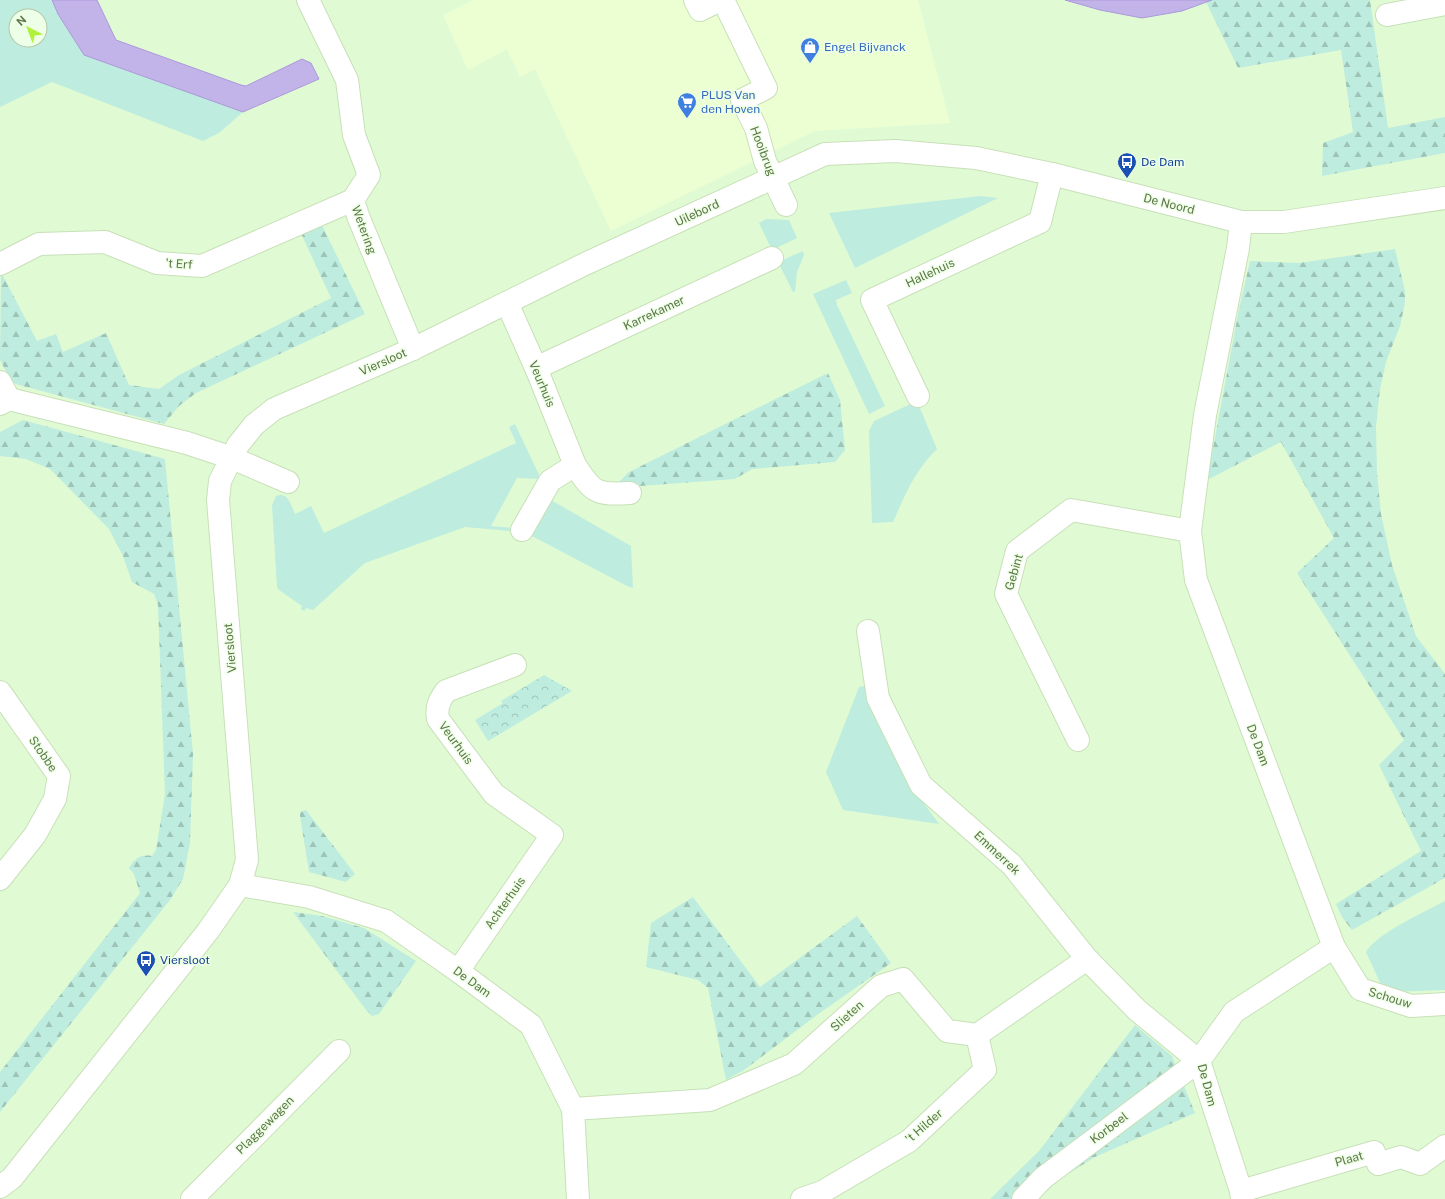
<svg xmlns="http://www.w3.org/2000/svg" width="1445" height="1199" font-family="'Public Sans',sans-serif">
<defs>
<pattern id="forest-firs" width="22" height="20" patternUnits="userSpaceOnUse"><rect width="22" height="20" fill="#beecdf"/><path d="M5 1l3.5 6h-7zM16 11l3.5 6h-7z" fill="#9ec4b7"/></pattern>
<pattern id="park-crowns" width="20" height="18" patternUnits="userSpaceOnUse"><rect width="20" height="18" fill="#beecdf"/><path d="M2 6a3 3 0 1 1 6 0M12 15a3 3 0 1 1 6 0" fill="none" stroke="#9ec4b7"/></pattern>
</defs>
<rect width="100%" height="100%" fill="#e7fee0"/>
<path fill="#e0fbd4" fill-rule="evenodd" d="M 0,0 L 1445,0 L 1445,1199 L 0,1199 ZM 16,16 L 40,16 L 40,40 L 16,40 Z"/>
<path fill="#ecffd3" d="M 473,0 L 918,0 L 950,123 L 815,131 L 611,231 L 535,69 L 520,77 L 507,49 L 468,70 L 443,15 Z"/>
<g fill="#beecdf" fill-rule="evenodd">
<path d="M 0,0 L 52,0 L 58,14 L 84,55 L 243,112 L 219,133 L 203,141 L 52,82 L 0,107 ZM 16,16 L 40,16 L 40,40 L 16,40 Z"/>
<path d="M 980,196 L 998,198 L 855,268 L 829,213 Z"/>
<path d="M 766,219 L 789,220 L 797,238 L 772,250 L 759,223 Z"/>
<path d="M 803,251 L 804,255 L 797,272 L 795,291 L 793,292 L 778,262 Z"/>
<path d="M 846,280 L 852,293 L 836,300 L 837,305 L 885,406 L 869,414 L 813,294 Z"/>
<path d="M 917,401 L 937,449 C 915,470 905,495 893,522 L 872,523 L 869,431 L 874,421 Z"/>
<path d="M 515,424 L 541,479 L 517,478 L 491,526 L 513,528 L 511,531 L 465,527 L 365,563 L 313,610 L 306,608 L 304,611 L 301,609 L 302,606 L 279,590 L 277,587 L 272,505 L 276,496 C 288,491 291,505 295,514 L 311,506 L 324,533 L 516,443 L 509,427 Z"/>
<path d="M 551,500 L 631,546 L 633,588 L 627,586 L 530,535 Z"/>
<path d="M 868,685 L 904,776 L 939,824 L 843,810 L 826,772 L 859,687 Z"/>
<path d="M 1445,901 L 1445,990 L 1389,992 L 1383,989 L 1366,952 C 1376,934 1426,911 1445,901 Z"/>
</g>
<g fill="url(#forest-firs)">
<path d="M 1212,0 L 1370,0 L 1388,128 L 1445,117 L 1445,153 L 1322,176 L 1323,143 L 1353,132 L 1341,50 L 1238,68 L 1206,2 Z"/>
<path d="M 318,217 L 365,314 L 196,393 L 179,406 L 164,424 L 12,383 L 0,360 L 1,272 L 37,341 L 56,334 L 63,352 L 106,333 L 129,385 L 159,389 L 179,375 L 331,298 L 298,227 Z"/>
<path d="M 1395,249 L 1405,291 L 1405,303 L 1400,326 L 1386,362 L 1380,389 L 1376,427 L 1377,472 L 1381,514 L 1392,565 L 1416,636 L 1445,674 L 1445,878 L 1352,930 L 1342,917 L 1336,904 L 1421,851 L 1379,765 L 1404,740 L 1297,573 L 1334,538 L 1281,442 L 1207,480 L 1238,314 L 1250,261 L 1299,263 Z"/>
<path d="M 828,373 L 840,400 L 845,450 L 835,462 L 752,469 L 735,479 L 613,488 L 629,472 Z"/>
<path d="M 23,420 L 165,459 L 193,754 L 190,843 L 183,879 L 170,900 L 0,1112 L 0,1072 L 140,893 L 134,874 L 129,868 C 135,858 141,854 152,856 L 156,850 L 165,794 L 158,605 L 154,594 L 132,582 L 123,556 L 109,529 L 50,469 L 26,459 L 0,456 L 0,432 Z"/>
<path d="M 306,810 L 355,874 L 346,882 L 309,872 L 300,816 L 300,812 Z"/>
<path d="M 693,897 L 760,987 L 857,916 L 891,963 L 817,1015 L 744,1070 L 726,1080 L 708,988 L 698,980 L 646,967 L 651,923 Z"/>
<path d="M 293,912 L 322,916 L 364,928 L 416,961 L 379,1014 L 372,1016 L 366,1010 Z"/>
<path d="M 1135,1025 L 1172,1056 L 1195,1113 L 1095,1157 L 1063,1177 L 1037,1199 L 990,1199 L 1039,1151 Z"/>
</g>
<path fill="url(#park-crowns)" d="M 544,675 L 572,691 L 488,741 L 475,720 L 503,703 L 501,701 Z"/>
<g fill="#c2b3e8" stroke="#ac99db">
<path d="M 52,0 L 97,0 L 116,40 L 241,85 L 246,86 L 302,59 L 311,63 L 319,79 L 243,112 L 84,55 L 58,14 Z"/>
<path d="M 1065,0 L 1212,0 L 1182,11 L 1142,18 L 1100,10 Z"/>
</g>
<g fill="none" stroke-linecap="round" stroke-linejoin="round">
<defs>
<g id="minor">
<path d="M 308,0 L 347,80 L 354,135 L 369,175 L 353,200 L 358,216 L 413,349"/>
<path d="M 695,0 L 700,10 L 720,0"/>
<path d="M 723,0 L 766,88 L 742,100 L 756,128 L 765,161 L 786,205"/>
<path d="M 1387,15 L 1445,4"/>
<path d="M 1241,222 L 1238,248 L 1205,415 L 1190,531 L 1196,580 L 1334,947 L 1234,1012 L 1199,1061 L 1241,1191 L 1242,1199"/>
<path d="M 0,264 L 39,244 L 105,242 L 157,263 L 202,266 L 353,200"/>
<path d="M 507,303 L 536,368 L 575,465 C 593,493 596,495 630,493"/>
<path d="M 536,368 L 772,258"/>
<path d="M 0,382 L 9,399"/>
<path d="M 918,396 L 872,300 L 1040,222 L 1052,174"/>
<path d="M 0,404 L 9,399 L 187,443 L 232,458 L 288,482"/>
<path d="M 522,530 L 550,481 L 575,465"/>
<path d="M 868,631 L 878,698 L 921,785 L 1012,865 L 1087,959 L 1137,1010 L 1199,1061 L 1043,1178 L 1023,1199"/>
<path d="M 0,692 L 59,776 L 55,799 L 35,835 L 0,879"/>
<path d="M 1078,740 L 1006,594 L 1017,551 L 1071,510 L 1190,531"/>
<path d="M 240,885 L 309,897 L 386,921 L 458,971 L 531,1025 L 573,1109 L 578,1199"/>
<path d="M 1334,947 L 1360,989 L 1411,1006 L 1445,1004"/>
<path d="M 458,971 L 552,835 L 494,794 L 438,719 C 436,707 439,701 446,691 L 515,665"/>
<path d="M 573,1109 L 710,1100 L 794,1064 L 881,986 L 903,979 L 947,1031 L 977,1035 L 1087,959"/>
<path d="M 0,1187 L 12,1178 L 208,931 L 240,885 L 247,860 L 218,500 L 220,481 L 238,445 L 254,425 L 274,409 L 413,349 L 587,263 L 825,154 L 895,151 L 976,158 L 1052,174 L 1241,222 L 1284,222 L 1445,198"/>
<path d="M 1241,1191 L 1374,1152 L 1378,1164 L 1401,1157 L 1420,1164 L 1445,1146"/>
<path d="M 192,1199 L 339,1051"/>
<path d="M 802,1199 L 822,1192 L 909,1141 L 985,1070 L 977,1035"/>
</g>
</defs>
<use href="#minor" stroke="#c8e0b8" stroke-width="24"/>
<use href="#minor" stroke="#fff" stroke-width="22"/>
</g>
<defs>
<symbol id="shop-pin" viewBox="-11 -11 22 30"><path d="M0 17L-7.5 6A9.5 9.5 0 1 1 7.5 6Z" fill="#3f7fe0" stroke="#eeffe8"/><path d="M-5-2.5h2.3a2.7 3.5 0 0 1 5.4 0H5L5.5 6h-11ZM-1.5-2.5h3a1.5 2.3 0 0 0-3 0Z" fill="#fff"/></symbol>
<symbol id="supermarket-pin" viewBox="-11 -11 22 30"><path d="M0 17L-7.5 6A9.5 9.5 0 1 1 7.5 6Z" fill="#3f7fe0" stroke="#eeffe8"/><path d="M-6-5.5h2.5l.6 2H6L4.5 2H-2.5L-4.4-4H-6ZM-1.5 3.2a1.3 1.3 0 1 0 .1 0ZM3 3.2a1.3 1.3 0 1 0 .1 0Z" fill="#fff"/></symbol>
<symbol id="bus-pin" viewBox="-11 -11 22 30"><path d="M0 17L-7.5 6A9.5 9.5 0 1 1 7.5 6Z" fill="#1a4fb4" stroke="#eeffe8"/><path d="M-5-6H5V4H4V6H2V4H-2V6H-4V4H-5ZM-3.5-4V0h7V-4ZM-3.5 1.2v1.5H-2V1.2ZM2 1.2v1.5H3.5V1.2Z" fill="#fff"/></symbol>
</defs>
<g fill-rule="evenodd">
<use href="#shop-pin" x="799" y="36" width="22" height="30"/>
<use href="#supermarket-pin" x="676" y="91" width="22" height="30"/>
<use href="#bus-pin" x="1116" y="151" width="22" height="30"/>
<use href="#bus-pin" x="135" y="949" width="22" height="30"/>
</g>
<g text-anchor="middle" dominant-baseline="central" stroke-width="3" stroke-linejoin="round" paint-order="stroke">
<g font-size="12" fill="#366cbe" stroke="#eeffe8" text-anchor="start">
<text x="824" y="47">Engel Bijvanck</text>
<text x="701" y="95">PLUS Van<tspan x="701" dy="14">den Hoven</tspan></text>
</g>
<g font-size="12" fill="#5e7646" stroke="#eeffe8">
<text transform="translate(763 151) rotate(69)">Hooibrug</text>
<text transform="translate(1169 204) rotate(14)">De Noord</text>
<text transform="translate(697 213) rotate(-25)">Uilebord</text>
<text transform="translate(364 230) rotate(70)">Wetering</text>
<text transform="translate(179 264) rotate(4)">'t Erf</text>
<text transform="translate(930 273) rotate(-25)">Hallehuis</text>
<text transform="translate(654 313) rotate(-25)">Karrekamer</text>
<text transform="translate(383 362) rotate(-24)">Viersloot</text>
<text transform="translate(542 384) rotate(67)">Veurhuis</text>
<text transform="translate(1014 572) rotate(-74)">Gebint</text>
<text transform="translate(230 648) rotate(-95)">Viersloot</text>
<text transform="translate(456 743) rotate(54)">Veurhuis</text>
<text transform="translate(1258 745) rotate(69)">De Dam</text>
<text transform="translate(43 754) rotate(55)">Stobbe</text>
<text transform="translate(997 853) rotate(43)">Emmerrek</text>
<text transform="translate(505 903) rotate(-55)">Achterhuis</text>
<text transform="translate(472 982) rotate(36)">De Dam</text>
<text transform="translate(1390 998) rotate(17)">Schouw</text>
<text transform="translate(847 1016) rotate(-42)">Slieten</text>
<text transform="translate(1207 1085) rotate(75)">De Dam</text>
<text transform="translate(265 1125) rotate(-45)">Plaggewagen</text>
<text transform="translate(924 1126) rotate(-41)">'t Hilder</text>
<text transform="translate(1109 1128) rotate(-37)">Korbeel</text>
<text transform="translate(1349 1159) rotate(-16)">Plaat</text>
</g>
<g font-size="12" fill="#164399" stroke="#eeffe8" text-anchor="start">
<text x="1141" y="162">De Dam</text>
<text x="160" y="960">Viersloot</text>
</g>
</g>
<g transform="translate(28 28) rotate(318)"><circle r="19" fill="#eeffe8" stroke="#b4c8a7"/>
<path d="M0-3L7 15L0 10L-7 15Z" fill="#b0f13c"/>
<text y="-6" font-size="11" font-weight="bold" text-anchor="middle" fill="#5e7646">N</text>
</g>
</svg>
